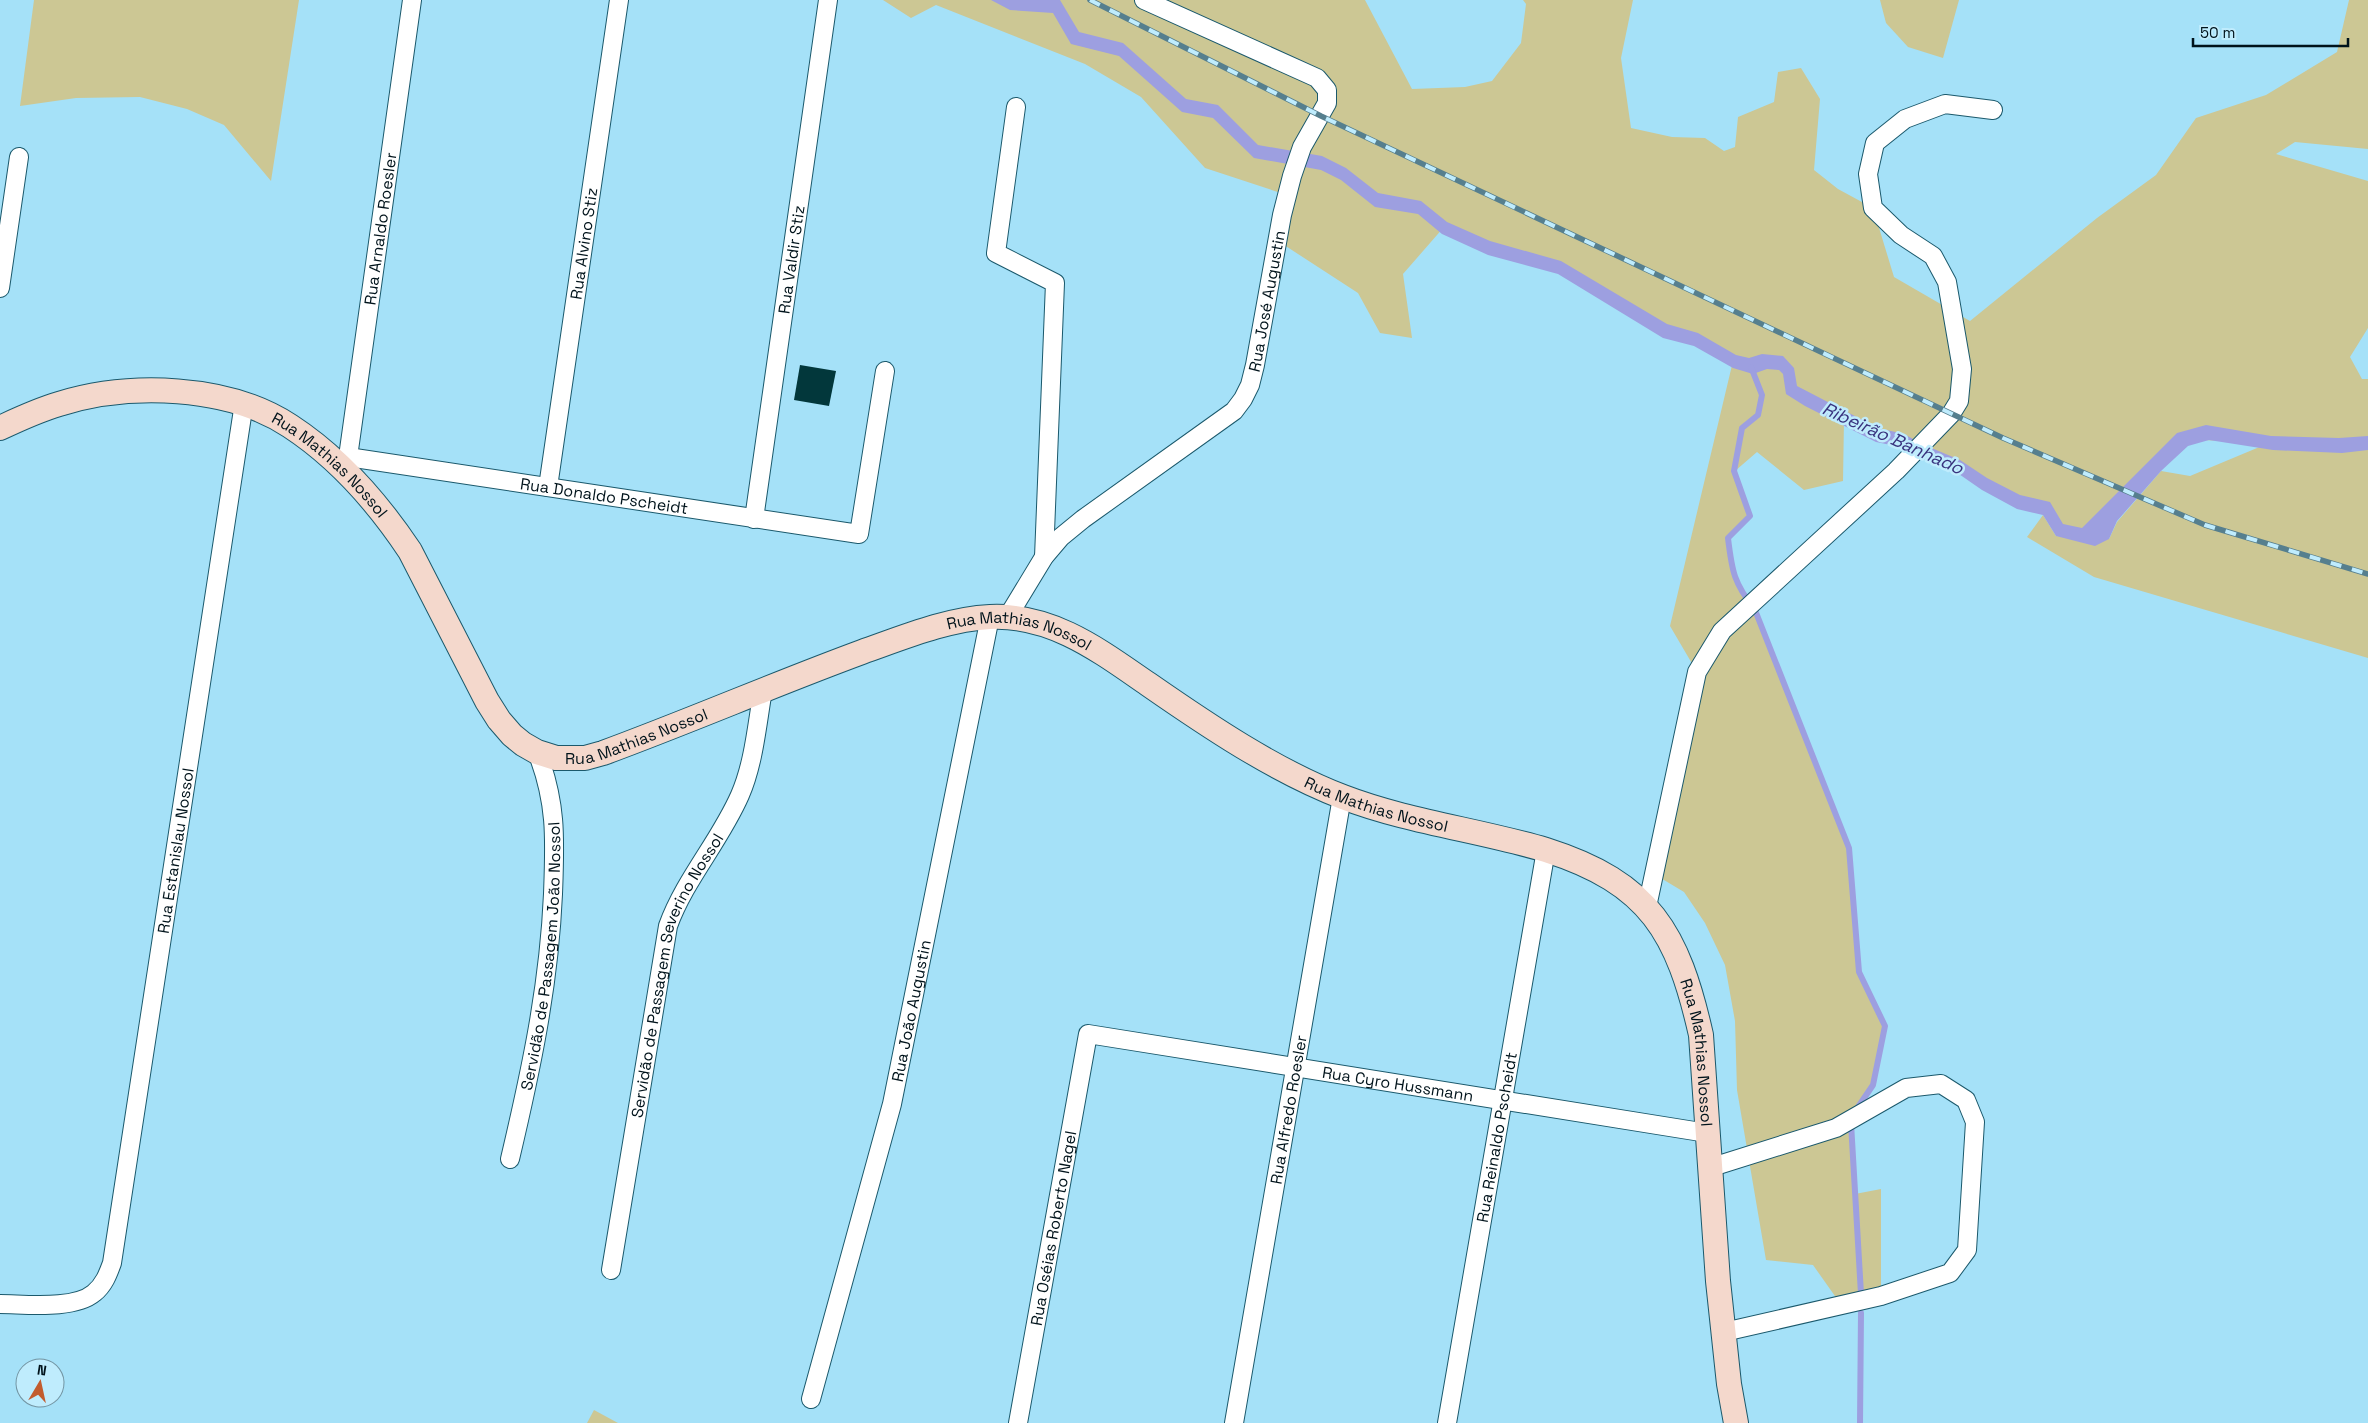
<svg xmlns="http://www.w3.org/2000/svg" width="2368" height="1423" font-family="'Space Grotesk',sans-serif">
<rect width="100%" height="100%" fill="#a5e1f8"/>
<g fill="#ccc794">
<path d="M 34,0 L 299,0 L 271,181 L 224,125 L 187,109 L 140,97 L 76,98 L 20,106 Z"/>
<path d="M 883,0 L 1365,0 L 1412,89 L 1465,87 L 1492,81 L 1521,43 L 1526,4 L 1523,0 L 1633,0 L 1621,58 L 1631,128 L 1672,137 L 1705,138 L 1724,151 L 1735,147 L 1738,117 L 1774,102 L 1778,72 L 1801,68 L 1820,99 L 1814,170 L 1838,189 L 1873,208 L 1894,277 L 1970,321 L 2097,218 L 2156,175 L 2196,118 L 2266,95 L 2337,52 L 2349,0 L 2368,0 L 2368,149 L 2295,142 L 2276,154 L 2368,181 L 2368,328 L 2350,357 L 2362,379 L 2368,379 L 2368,658 L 2094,577 L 2027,537 L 2043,515 L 2056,536 L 2109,539 L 2117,522 L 2161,471 L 2190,476 L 2269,443 L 2180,439 L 2090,537 L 2059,529 L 2046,508 L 1844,419 L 1843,481 L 1804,490 L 1757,452 L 1735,471 L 1750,516 L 1728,538 C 1732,572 1734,583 1755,610 L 1849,848 L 1859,972 L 1885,1026 L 1873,1085 L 1851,1118 L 1855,1194 L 1881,1189 L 1881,1296 L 1842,1306 L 1813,1265 L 1766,1260 L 1737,1090 L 1735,1021 L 1725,965 L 1705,923 L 1684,892 L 1654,874 L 1697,672 L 1670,626 L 1733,361 L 1664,330 L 1559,267 L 1444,227 L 1403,274 L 1412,338 L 1380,333 L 1358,293 L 1278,241 L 1287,195 L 1205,168 L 1141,97 L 1085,64 L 936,5 L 911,18 Z"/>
<path d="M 1880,0 L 1959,0 L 1943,58 L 1908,47 L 1886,23 Z"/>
<path d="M 594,1410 L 618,1423 L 587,1423 Z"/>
</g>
<path fill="#9d9fe0" d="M 991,0 L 1060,0 L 1079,32 L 1123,43 L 1186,99 L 1218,105 L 1258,145 L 1322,156 L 1346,168 L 1378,193 L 1421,201 L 1447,222 L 1490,241 L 1561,261 L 1667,324 L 1698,333 L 1736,355 L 1749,358 L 1762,354 L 1783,356 L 1794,368 L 1797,386 L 1878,428 L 1904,434 L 1922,444 L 1960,460 L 1987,478 L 2020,495 L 2050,502 L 2063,524 L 2082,528 L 2177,433 L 2206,425 L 2271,436 L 2339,438 L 2368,436 L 2368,450 L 2342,453 L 2273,450 L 2209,440 L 2188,446 L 2161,471 L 2117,521 L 2109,539 L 2095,546 L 2056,536 L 2043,515 L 2017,509 L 1982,490 L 1956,472 L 1918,457 L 1901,447 L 1876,442 L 1805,406 L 1786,394 L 1783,374 L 1779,370 L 1767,369 L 1753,374 L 1733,368 L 1694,346 L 1663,338 L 1558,274 L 1488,255 L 1442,234 L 1418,214 L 1375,207 L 1341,180 L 1321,170 L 1254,158 L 1213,118 L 1182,112 L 1119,56 L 1071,44 L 1053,13 L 1010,10 Z"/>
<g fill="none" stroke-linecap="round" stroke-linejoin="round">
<g stroke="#9d9fe0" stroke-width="6">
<path d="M 1751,367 L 1762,395 L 1758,415 L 1742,428 L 1734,471 L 1750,516 L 1728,538 C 1732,572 1734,583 1755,610 L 1849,848 L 1859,972 L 1885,1026 L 1873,1085 L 1856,1110"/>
<path d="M 1851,1123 L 1861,1294"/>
<path d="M 1860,1423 L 1861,1313"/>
</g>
</g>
<path fill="#02373b" d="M 800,365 L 836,371 L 829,406 L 794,400 Z"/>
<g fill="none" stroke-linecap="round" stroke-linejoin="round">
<defs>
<g id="street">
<path d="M 1016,107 L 996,253 L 1055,283 L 1044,557"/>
<path d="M 0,288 L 19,157"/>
<path id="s1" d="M 348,457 L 859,534 L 885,371"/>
<path id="s2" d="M 343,465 L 348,457 L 412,0"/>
<path id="s3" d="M 548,487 L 619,0"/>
<path id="s4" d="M 754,519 L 828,0"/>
<path id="s5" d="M 1007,618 L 1044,557 L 1061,537 L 1083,519 L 1234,411 L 1243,399 L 1250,385 L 1255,365 L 1282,215 L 1292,176 L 1302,147 L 1327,103 L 1327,90 L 1317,78 L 1144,0"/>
<path d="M 1647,907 L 1697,672 L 1722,631 L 1896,471 L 1951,414 L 1959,401 L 1962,369 L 1947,282 L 1933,256 L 1901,235 L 1873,208 L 1868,174 L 1875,143 L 1905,119 L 1945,104 L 1993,110"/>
<path id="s6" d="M 510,1159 C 531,1070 549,986 553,894 C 555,840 557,803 537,752"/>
<path d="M 1709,1168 L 1836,1128 L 1906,1088 L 1941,1084 L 1966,1100 L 1975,1122 L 1967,1250 L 1950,1273 L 1881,1296 L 1724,1332"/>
<path id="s7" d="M 611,1270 L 668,926 C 685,879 720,841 740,795 C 754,763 757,724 763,690"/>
<path id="s8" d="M 0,1304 C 25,1304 74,1310 94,1293 C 104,1285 108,1274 112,1263 L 244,403"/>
<path id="s9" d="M 811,1399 L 892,1104 L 990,617"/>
<path id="s10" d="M 1018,1423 L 1088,1034 L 1707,1133"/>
<path id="s11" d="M 1234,1423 L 1342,797"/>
<path id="s12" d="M 1447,1423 L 1546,850"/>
</g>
<g id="secondary">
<path id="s13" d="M 0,428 C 19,419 39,410 59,404 C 130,382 228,385 290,426 C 339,458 378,503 410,551 L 487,701 L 499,720 L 512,735 L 523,744 L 537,752 L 556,758 L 585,758 L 603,753 C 690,721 775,684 862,652 C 902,638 947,619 990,617 C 1052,614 1100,651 1148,684 C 1207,725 1275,771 1343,797 C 1408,822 1479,830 1546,850 C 1650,883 1678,933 1701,1035 L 1718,1281 L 1729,1384 L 1736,1423"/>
</g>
</defs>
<use href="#street" stroke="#1b596c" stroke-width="20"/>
<use href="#secondary" stroke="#1b596c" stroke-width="26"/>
<use href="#street" stroke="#fff" stroke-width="18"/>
<use href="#secondary" stroke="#f4d8cc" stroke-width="24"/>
<defs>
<path id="rail" d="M 1090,0 L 1321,116 L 2003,438 L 2205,525 L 2368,574"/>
</defs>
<use href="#rail" stroke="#567f8e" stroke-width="5.5"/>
<use href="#rail" stroke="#bfecfd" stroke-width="4" stroke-dasharray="11" stroke-linecap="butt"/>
</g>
<g text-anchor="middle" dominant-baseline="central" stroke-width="5" stroke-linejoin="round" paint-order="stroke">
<g font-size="16" fill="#00131b" stroke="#bfecfd">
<text stroke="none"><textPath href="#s2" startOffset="240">Rua Arnaldo Roesler</textPath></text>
<text stroke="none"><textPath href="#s3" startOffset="246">Rua Alvino Stiz</textPath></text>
<text stroke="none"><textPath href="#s4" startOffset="262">Rua Valdir Stiz</textPath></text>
<text stroke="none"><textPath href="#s5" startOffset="428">Rua José Augustin</textPath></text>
<text stroke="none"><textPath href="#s13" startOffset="358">Rua Mathias Nossol</textPath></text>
<text stroke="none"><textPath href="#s1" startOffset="259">Rua Donaldo Pscheidt</textPath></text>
<text stroke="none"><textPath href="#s13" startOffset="1228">Rua Mathias Nossol</textPath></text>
<text stroke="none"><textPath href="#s13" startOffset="822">Rua Mathias Nossol</textPath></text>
<text stroke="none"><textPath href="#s13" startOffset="1632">Rua Mathias Nossol</textPath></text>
<text stroke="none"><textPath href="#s8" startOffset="549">Rua Estanislau Nossol</textPath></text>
<text stroke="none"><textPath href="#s6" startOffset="206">Servidão de Passagem João Nossol</textPath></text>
<text stroke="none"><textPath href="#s7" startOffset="304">Servidão de Passagem Severino Nossol</textPath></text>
<text stroke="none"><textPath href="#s9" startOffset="401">Rua João Augustin</textPath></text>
<text stroke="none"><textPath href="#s13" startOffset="2082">Rua Mathias Nossol</textPath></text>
<text stroke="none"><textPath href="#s10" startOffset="709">Rua Cyro Hussmann</textPath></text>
<text stroke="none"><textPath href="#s11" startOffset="318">Rua Alfredo Roesler</textPath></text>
<text stroke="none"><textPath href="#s12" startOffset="290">Rua Reinaldo Pscheidt</textPath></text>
<text stroke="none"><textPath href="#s10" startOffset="198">Rua Oséias Roberto Nagel</textPath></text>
</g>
<g font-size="18" font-style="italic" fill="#39337e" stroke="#bfecfd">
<text transform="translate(1893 438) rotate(24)">Ribeirão Banhado</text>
</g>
</g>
<g transform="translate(40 1383) rotate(9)"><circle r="24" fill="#bfecfd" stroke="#7395a3"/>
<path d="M0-4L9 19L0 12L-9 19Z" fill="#c25c2e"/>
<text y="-8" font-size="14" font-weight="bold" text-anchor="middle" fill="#00131b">N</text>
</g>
<path d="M2193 38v8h155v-8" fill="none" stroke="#00131b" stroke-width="2.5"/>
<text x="2200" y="38" font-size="15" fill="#00131b" stroke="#bfecfd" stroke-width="4" paint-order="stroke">50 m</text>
</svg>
